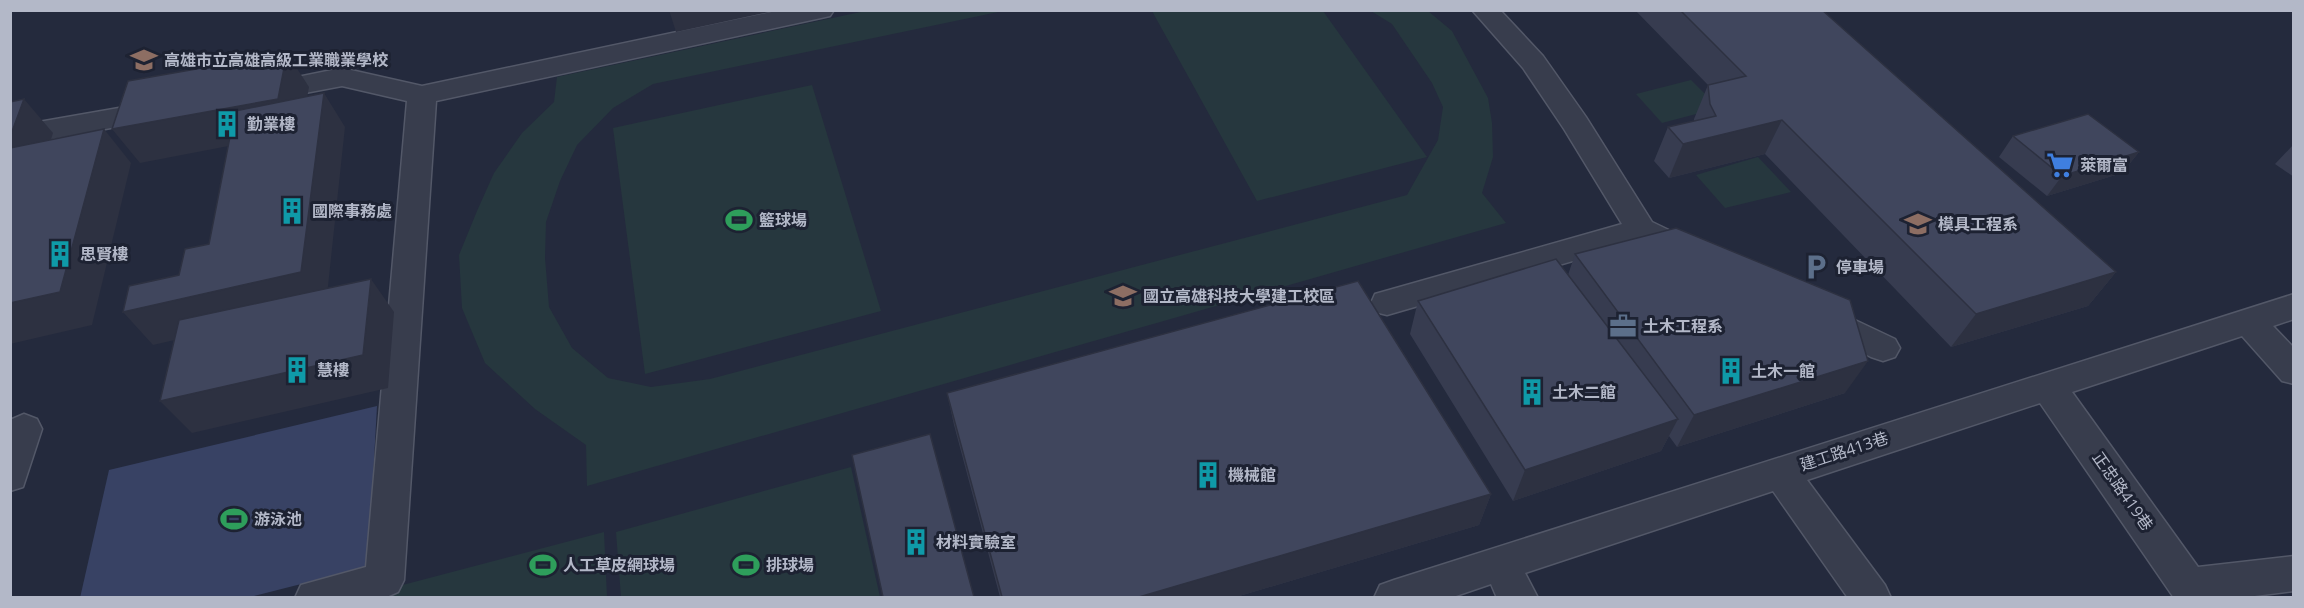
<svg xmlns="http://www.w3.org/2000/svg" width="2304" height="608" font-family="'Open Sans','Noto Sans TC',sans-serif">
<rect width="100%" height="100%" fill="#242a3d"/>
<g fill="#26373e">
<path d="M 870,10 L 1003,11 L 653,84 L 613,108 L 577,145 L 560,181 L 546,222 L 545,258 L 549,307 L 572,348 L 608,378 L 651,387 L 710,379 L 1407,195 L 1438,140 L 1443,107 L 1432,83 L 1392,24 L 1371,11 L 1428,11 L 1452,31 L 1488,98 L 1492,123 L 1493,157 L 1482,193 L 1506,223 L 587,486 L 586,445 L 535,409 L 485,363 L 462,308 L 459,255 L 477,211 L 494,173 L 522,133 L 554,102 L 557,77 Z"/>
<path d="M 1152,11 L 1323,11 L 1427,157 L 1257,201 Z"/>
<path d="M 1691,80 L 1719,108 L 1662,123 L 1636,94 Z"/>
<path d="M 812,85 L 881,311 L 645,374 L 613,128 Z"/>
<path d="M 1758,157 L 1791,192 L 1725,208 L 1696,175 Z"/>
<path d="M 851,467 L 880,597 L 621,597 L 616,532 Z"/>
<path d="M 604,532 L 607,597 L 357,597 Z"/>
</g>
<path fill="#384264" d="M 377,406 L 368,567 L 250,597 L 80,598 L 109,470 Z"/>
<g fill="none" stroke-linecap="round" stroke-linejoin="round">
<defs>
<g id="minor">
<path d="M 781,10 L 834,10 L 830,16 L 821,18 L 436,101 L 404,580 L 398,592 L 384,598 L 295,598 L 301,585 L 366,567 L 407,101 L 342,86 L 263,101 L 253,98 L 249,92 L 253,86 L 342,68 L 422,86 Z"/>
<path d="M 1472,10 L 1500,10 L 1543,56 L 1586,117 L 1652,222 L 1702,246 L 1707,254 L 1702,262 C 1680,269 1658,252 1638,242 L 1387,315 L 1375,312 L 1371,303 L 1375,294 L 1622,224 L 1564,129 L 1523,68 Z"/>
<path d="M 159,101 L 169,103 L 173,110 L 169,117 L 10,147 L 10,127 Z"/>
<path d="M 2294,294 L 2294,319 L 2273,326 L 2294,348 L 2294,384 L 2282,381 L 2242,336 L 2072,392 L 2198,567 L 2294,556 L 2294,591 L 2239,598 L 2174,598 L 2040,403 L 1807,480 L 1885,585 L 1891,598 L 1848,598 L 1773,491 L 1525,573 L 1538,598 L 1497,598 L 1491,584 L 1450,598 L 1374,598 L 1380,585 L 1394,580 Z"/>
<path d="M 1821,304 L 1895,339 L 1900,348 L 1895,357 L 1883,361 L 1871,357 L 1809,326 L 1804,317 L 1809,308 Z"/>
<path d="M 24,414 L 37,419 L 42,429 L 23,487 L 10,491 L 10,420 Z"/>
</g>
</defs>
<use href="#minor" stroke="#535868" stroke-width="3"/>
<use href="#minor" fill="#383d4d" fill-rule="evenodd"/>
</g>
<g fill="#373c50">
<path d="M 1635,10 L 1822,10 L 2116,272 L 2088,306 L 1951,347 L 1765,154 L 1669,178 L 1654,161 L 1668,127 L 1694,121 L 1694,119 L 1708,85 Z"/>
<path d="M 2013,136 L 2139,152 L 2122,173 L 2047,196 L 1999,157 Z"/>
<path d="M 2294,144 L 2294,177 L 2275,164 Z"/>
<path d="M 1575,254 L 1845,393 L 1677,447 L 1669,436 L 1661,451 L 1513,501 L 1410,334 L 1418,301 L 1568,275 Z"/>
<path d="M 947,393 L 1491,494 L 1479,525 L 1236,597 L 1000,597 L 954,425 Z"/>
</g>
<g fill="#2d3141">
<path d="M 669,10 L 778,10 L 676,32 Z"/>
<path d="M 287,53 L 309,87 L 301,132 L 140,163 L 112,129 Z"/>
<path d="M 324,93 L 345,127 L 326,305 L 153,345 L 123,312 L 301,272 Z"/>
<path d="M 24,99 L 53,133 L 37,183 L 10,154 L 10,137 Z"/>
<path d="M 1782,120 L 1765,154 L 1669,178 L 1683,144 Z"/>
<path d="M 104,129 L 131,163 L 92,325 L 10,344 L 10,303 Z"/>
<path d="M 2139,152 L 2122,173 L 2047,196 L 2062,176 Z"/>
<path d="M 2116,272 L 2088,306 L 1951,347 L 1976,314 Z"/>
<path d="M 371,279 L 394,312 L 388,388 L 192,433 L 160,401 Z"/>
<path d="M 1868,361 L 1845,393 L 1677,447 L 1694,415 Z"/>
<path d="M 1678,419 L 1661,451 L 1513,501 L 1525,470 Z"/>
<path d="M 1491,494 L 1479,525 L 1236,597 L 1139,597 Z"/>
</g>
<g fill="#40465d" stroke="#2d3141" stroke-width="1.5">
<path d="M 1680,10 L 1822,10 L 2116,272 L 1976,314 L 1782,120 L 1683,144 L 1668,127 L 1716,116 L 1710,104 L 1708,85 L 1746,76 Z"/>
<path d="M 287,53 L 278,99 L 112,129 L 128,81 Z"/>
<path d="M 324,93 L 301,272 L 123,312 L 129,286 L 179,275 L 185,249 L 209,244 L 235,111 Z"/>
<path d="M 24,99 L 10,137 L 10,102 Z"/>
<path d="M 2088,114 L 2139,152 L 2062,176 L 2013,136 Z"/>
<path d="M 104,129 L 60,292 L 10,303 L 10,148 Z"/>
<path d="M 1676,228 L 1850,300 L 1868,361 L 1694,415 L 1575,254 Z"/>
<path d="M 1556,259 L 1678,419 L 1525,470 L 1418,301 Z"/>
<path d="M 371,279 L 363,355 L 160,401 L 179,320 Z"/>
<path d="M 1358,281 L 1491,494 L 1139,597 L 1002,597 L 947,393 Z"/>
<path d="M 930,434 L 974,597 L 883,597 L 852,455 Z"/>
</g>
<defs>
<symbol id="school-bare" viewBox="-9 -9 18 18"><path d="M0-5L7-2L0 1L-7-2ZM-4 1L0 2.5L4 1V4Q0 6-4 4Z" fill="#8d6e63" stroke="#1d2232" stroke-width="2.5" paint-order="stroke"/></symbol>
<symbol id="building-bare" viewBox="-9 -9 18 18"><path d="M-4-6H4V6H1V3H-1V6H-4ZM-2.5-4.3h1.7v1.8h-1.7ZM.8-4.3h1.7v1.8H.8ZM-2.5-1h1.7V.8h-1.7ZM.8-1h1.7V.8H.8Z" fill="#0f9aa8" stroke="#1d2232" stroke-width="2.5" paint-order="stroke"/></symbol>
<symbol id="supermarket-bare" viewBox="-9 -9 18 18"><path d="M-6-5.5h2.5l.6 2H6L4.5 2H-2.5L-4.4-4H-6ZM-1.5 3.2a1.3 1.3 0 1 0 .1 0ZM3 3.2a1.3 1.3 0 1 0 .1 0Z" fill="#3f7fe0" stroke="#1d2232" stroke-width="2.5" paint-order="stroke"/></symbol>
<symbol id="stadium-bare" viewBox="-9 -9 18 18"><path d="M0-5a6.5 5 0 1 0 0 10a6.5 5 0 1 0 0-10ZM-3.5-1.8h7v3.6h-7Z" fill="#2e9e5b" stroke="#1d2232" stroke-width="2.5" paint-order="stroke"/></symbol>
<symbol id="university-bare" viewBox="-9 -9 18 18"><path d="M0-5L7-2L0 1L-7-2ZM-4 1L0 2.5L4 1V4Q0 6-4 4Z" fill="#8d6e63" stroke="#1d2232" stroke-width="2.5" paint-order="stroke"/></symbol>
<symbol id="parking-bare" viewBox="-9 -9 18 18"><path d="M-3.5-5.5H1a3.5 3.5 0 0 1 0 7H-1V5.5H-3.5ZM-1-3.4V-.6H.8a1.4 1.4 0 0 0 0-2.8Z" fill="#5c6f8a" stroke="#1d2232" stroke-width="2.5" paint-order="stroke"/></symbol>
<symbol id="office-bare" viewBox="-9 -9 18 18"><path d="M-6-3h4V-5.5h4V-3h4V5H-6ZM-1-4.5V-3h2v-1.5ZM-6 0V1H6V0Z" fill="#5c6f8a" stroke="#1d2232" stroke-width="2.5" paint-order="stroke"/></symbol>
</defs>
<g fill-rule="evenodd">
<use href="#school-bare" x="125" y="41" width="38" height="38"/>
<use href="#building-bare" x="208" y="105" width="38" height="38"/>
<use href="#supermarket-bare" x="2041" y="146" width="38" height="38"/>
<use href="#building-bare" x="273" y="192" width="38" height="38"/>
<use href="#stadium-bare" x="720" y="201" width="38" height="38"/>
<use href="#university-bare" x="1899" y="205" width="38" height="38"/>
<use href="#building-bare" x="41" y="235" width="38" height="38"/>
<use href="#parking-bare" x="1797" y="248" width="38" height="38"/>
<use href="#university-bare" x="1104" y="277" width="38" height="38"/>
<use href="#office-bare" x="1604" y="307" width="38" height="38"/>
<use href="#building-bare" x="278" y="351" width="38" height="38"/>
<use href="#building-bare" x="1712" y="352" width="38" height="38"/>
<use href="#building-bare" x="1513" y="373" width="38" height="38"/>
<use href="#building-bare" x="1189" y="456" width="38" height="38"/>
<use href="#stadium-bare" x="215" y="500" width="38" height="38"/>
<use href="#building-bare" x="897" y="523" width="38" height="38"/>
<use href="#stadium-bare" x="524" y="546" width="38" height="38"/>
<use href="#stadium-bare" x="727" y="546" width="38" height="38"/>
</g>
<g text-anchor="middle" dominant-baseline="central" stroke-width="6" stroke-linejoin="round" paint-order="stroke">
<g font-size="16" font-weight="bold" fill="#b3b8c8" stroke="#1d2232" text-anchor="start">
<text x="164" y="60">高雄市立高雄高級工業職業學校</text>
<text x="247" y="124">勤業樓</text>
<text x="2080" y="165">萊爾富</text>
<text x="312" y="211">國際事務處</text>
<text x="759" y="220">籃球場</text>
<text x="1938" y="224">模具工程系</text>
<text x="80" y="254">思賢樓</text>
<text x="1836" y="267">停車場</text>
<text x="1143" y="296">國立高雄科技大學建工校區</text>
<text x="1643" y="326">土木工程系</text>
<text x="317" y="370">慧樓</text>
<text x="1751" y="371">土木一館</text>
<text x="1552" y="392">土木二館</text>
<text x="1228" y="475">機械館</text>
<text x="254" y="519">游泳池</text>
<text x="936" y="542">材料實驗室</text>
<text x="563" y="565">人工草皮網球場</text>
<text x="766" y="565">排球場</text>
</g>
<g font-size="16" fill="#b3b8c8" stroke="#1d2232">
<text transform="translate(1844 451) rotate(-18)">建工路413巷</text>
<text transform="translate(2123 491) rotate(55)">正忠路419巷</text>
</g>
</g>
<rect width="2304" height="608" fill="none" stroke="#b3b8c8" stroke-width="24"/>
</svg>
